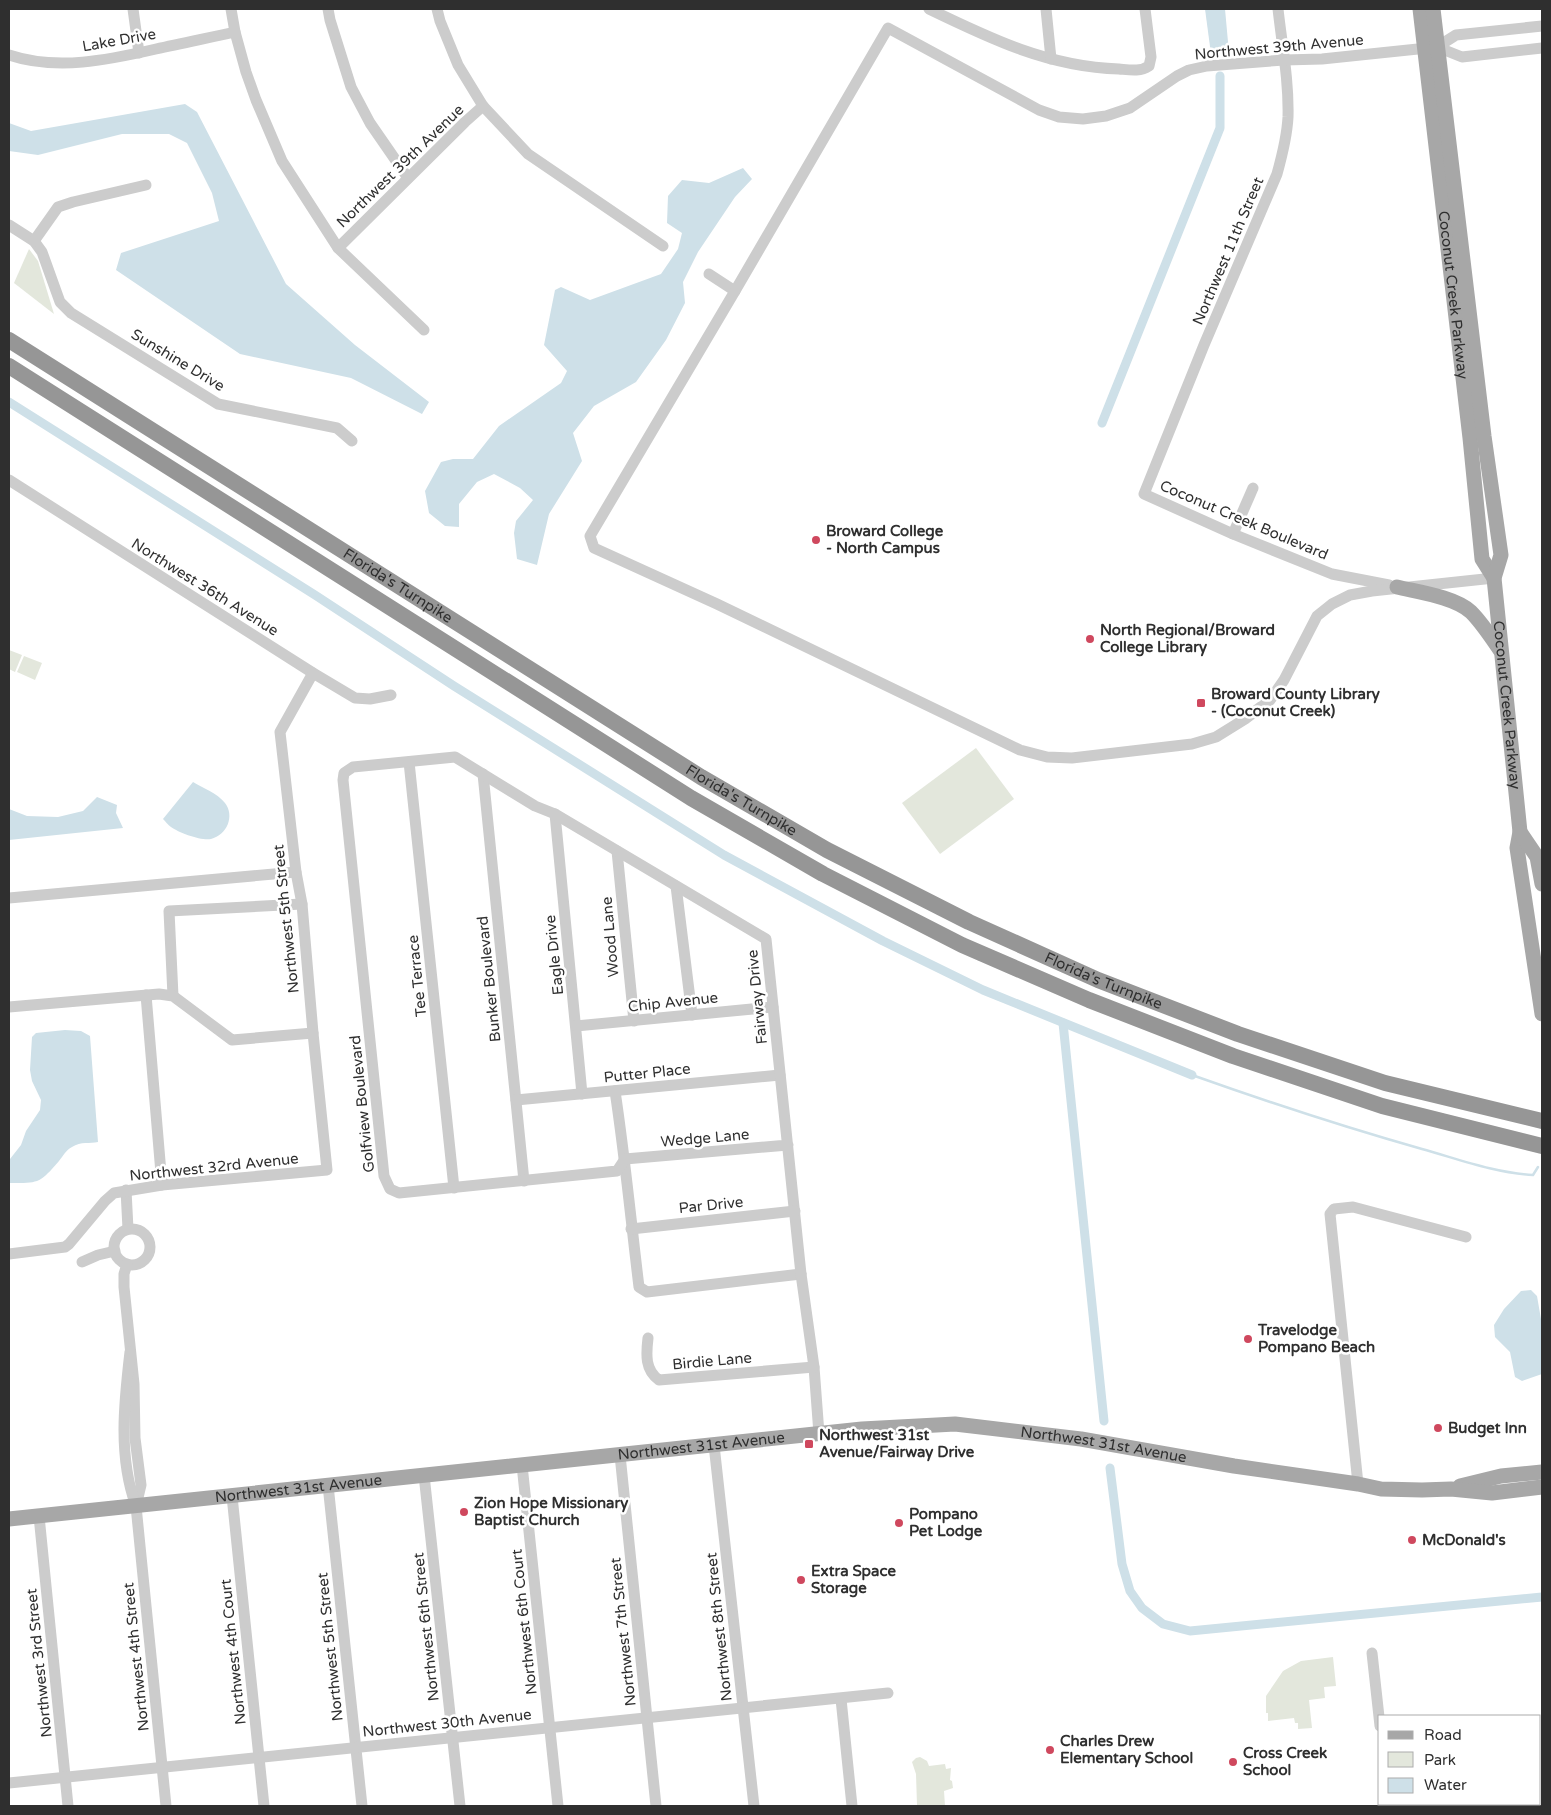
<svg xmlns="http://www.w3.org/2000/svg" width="1551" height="1815" font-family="'Varela Round',sans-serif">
<rect width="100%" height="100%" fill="#fff"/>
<g fill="#e3e7dc">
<path d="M 29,249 L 38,261 L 54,314 L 14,283 Z"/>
<path d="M 9,650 L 22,655 L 15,672 L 9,669 Z"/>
<path d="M 24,656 L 42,663 L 35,680 L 17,672 Z"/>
<path d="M 976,748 L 1014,799 L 940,854 L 902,803 Z"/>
<path d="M 1333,1657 L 1336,1686 L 1324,1687 L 1325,1698 L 1309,1700 L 1312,1728 L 1298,1729 L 1298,1723 L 1295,1723 L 1294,1718 L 1268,1721 L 1268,1713 L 1266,1713 L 1266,1696 L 1283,1671 L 1301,1661 Z"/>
<path d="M 920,1757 L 927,1761 L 929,1766 L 945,1764 L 946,1769 L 951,1768 L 950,1780 L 952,1781 L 953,1788 L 944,1791 L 945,1806 L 918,1806 L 917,1805 L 916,1774 L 912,1762 L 916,1758 Z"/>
</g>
<g fill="#cee0e8">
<path d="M 1205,9 L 1225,9 L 1229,53 L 1211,54 Z"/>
<path d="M 185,104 L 197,112 L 286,284 L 355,345 L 429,402 L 422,414 L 351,378 L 240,354 L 116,270 L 121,253 L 219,221 L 212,193 L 187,143 L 169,134 L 122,134 L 38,155 L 9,151 L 9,123 L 31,131 Z"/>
<path d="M 743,168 L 752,179 L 735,197 L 698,252 L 683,282 L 685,303 L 666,340 L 636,382 L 594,406 L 573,433 L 582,461 L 549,514 L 537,565 L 517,559 L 514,533 L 516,521 L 533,500 L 520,488 L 494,474 L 477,482 L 459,504 L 459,527 L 445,526 L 429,513 L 425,491 L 441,462 L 453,459 L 473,459 L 499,426 L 561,383 L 567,371 L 544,345 L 555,290 L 561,287 L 590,300 L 661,274 L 678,249 L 682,233 L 667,223 L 668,196 L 682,180 L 709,183 Z"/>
<path d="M 193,782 C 203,788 217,793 225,803 C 235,816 227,835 211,839 C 202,841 179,833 171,827 C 168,825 165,821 163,819 Z"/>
<path d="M 97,797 L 117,805 L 116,813 L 123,828 L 9,840 L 9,809 L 27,816 L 58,817 L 83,811 Z"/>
<path d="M 65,1030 L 81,1031 L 90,1036 L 98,1142 C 90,1144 81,1141 72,1147 C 66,1150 63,1156 59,1161 C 39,1184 39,1183 9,1183 L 10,1159 L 21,1145 L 26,1131 L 40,1110 L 41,1100 L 32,1081 L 30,1070 L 32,1037 L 36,1033 Z"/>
<path d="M 1531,1290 L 1537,1296 L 1542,1325 L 1542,1374 L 1522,1381 L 1515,1377 L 1510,1352 L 1495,1337 L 1494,1325 L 1504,1309 L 1521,1291 Z"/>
</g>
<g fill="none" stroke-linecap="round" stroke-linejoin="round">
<path stroke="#cee0e8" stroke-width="2.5" d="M 1192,1075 C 1268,1102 1344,1127 1422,1149 C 1458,1159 1495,1173 1533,1175 L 1538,1167"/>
<g stroke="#cee0e8" stroke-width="9">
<path d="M 9,402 L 315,595 L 454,686 L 724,855 L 883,941 L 983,990 L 1192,1075"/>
<path d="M 1102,423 L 1220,128 L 1220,76"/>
<path d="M 1063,1023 L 1104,1421"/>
<path d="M 1110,1468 L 1122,1564 L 1130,1591 L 1142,1608 L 1163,1624 L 1190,1631 L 1542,1597"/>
</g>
<g stroke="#ccc" stroke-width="11">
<path d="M 133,9 L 139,53"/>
<path d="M 231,9 L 235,32 L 246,72 L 256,100 L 282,161 L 338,248 L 424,330"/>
<path d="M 328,9 L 330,20 L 351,87 L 370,123 L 408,178"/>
<path d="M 437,9 L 440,21 L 458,65 L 483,106 L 528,154 L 663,246"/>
<path d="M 929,9 C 991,39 1049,67 1119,69 C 1130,70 1140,72 1149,66 L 1151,57 L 1145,9"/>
<path d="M 1046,9 L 1051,59"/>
<path d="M 1278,9 C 1282,45 1289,81 1288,117 C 1287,137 1282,156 1277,174 L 1204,345 L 1144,494 L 1233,534 L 1332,574 L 1389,585"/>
<path d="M 1437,47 L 1462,57 L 1542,48"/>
<path d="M 9,55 C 57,71 108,60 156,49 C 182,43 208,38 235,32"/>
<path d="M 9,225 L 34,241 L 42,252 L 60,302 L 71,313 L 218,404 L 337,428 L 352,441"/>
<path d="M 34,241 L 58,207 L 73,202 L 146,185"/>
<path d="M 338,248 L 465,122 L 483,106"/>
<path d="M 709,274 L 735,291"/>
<path d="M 9,480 L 313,673 L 355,698 L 370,699 L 391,695"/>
<path d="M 1233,534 L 1253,488"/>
<path d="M 1494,578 L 1372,591 L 1350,595 L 1332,604 L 1317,616 L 1284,680 L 1270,700 L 1245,719 L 1216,737 L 1192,744 L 1072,758 L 1047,757 L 1020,750 L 717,604 L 594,548 L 590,536 L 735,291 L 888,28 L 1039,110 L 1059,117 L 1083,119 L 1106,116 L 1130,108 L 1177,76 L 1189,70 L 1207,66 L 1284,60 L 1322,59 L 1437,47 L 1456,35 L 1542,26"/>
<path d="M 409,762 L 454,1188"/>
<path d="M 483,774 L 524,1181"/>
<path d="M 555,814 L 582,1094"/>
<path d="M 617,851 L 634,1021"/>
<path d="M 676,886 L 692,1015"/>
<path d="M 9,898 L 296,872"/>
<path d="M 146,995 L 162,1185"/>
<path d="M 173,996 L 169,911 L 302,904"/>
<path d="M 9,1007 L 159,994 L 173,996 L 232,1040 L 313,1033"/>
<path d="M 576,1026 L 773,1007"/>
<path d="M 615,1091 C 625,1157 631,1222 639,1287 L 647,1292 L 801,1274"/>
<path d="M 516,1100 L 780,1075"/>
<path d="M 788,1145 L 625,1159 L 617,1171 L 399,1193 L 390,1189 L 384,1176 L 343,780 L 344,773 L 353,767 L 455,757 L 535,806 L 555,814 L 766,939 L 801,1274 L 814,1367 L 819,1434"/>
<path d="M 126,1190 L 128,1229"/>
<path d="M 631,1229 L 795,1211"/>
<circle cx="132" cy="1247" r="18"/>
<path d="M 9,1254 L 65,1247 L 69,1244 L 105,1201 L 114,1193 L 162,1185 L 327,1170 L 313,1033 L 302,904 L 296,872 L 280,732 L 313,673"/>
<path d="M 82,1262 L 98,1255 L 115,1251"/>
<path d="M 127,1264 L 124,1274 L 124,1287 L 134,1384 L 135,1438 L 141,1485 L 136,1506"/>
<path d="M 648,1338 C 646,1355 645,1370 659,1380 L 814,1367"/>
<path d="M 130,1352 C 124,1403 118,1457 136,1506 L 166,1806"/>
<path d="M 714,1445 L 754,1806"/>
<path d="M 620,1455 L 656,1806"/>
<path d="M 522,1465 L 558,1806"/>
<path d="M 424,1475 L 460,1806"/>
<path d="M 1358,1484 L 1330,1214 L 1334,1209 L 1353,1207 L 1466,1237"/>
<path d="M 328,1485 L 362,1806"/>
<path d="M 232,1496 L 264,1806"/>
<path d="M 39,1516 L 68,1806"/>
<path d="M 1372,1653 L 1380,1726"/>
<path d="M 841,1699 L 852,1806"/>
<path d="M 9,1783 L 888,1693"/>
<path d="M 1388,1804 L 1389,1806"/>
</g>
<g stroke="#a7a7a7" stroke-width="15">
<path id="s1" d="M 1420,9 L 1470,438 L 1482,559 L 1494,578"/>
<path id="s2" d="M 1433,9 L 1484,436 L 1501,555 L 1494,578 L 1520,832 L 1517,848 L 1542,1014"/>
<path d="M 1397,587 C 1418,592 1455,597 1471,612 C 1482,623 1491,637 1500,650"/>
<path d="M 1520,832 L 1537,857 L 1542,884"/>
<path d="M 1460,1486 L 1501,1476 L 1542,1472"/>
<path id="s3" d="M 9,1519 L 862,1429 L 955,1424 L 1081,1439 L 1234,1466 L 1358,1484 L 1381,1489 L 1422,1490 L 1451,1489 L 1492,1493 L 1542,1487"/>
</g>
<g stroke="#969696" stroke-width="16">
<path id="s4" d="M 9,340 L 701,777 L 827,850 L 969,922 L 1098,980 L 1238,1034 L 1385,1083 L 1542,1121"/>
<path d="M 9,366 L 691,798 L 823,874 L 962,945 L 1089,1000 L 1233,1056 L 1382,1106 L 1542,1146"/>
</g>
</g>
<g fill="#cf485e" stroke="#fff" stroke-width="2">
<circle cx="816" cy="540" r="5"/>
<circle cx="1090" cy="639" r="5"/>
<rect x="1196" y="698" width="10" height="10" rx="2.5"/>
<circle cx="1248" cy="1339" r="5"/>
<circle cx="1438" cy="1428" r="5"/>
<rect x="804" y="1439" width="10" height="10" rx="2.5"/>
<circle cx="464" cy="1512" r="5"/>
<circle cx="899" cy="1523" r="5"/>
<circle cx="1412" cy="1540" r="5"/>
<circle cx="801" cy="1580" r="5"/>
<circle cx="1050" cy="1750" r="5"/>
<circle cx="1233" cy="1762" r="5"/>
</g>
<g text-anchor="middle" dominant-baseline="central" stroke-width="5" stroke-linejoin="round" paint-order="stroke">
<g font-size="15" fill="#2f2f2f" stroke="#fff">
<text transform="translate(119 40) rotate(-10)">Lake Drive</text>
<text transform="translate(1279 47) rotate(-5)">Northwest 39th Avenue</text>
<text transform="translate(400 166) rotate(-44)">Northwest 39th Avenue</text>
<text transform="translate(1228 251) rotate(-67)">Northwest 11th Street</text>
<text stroke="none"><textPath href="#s1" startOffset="288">Coconut Creek Parkway</textPath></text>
<text transform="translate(178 360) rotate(31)">Sunshine Drive</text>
<text transform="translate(1244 520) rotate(23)">Coconut Creek Boulevard</text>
<text stroke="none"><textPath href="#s4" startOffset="460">Florida's Turnpike</textPath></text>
<text transform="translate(205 587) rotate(32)">Northwest 36th Avenue</text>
<text stroke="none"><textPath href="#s2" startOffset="702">Coconut Creek Parkway</textPath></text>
<text stroke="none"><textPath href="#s4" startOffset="865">Florida's Turnpike</textPath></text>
<text transform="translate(286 919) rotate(-96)">Northwest 5th Street</text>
<text transform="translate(610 937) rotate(-95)">Wood Lane</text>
<text transform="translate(554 955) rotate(-96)">Eagle Drive</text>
<text transform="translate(417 976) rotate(-96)">Tee Terrace</text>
<text transform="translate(489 979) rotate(-96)">Bunker Boulevard</text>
<text stroke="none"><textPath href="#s4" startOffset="1270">Florida's Turnpike</textPath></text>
<text transform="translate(757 997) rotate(-96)">Fairway Drive</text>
<text transform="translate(673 1002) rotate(-6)">Chip Avenue</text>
<text transform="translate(647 1073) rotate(-6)">Putter Place</text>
<text transform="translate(362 1104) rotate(-96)">Golfview Boulevard</text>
<text transform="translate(705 1138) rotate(-5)">Wedge Lane</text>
<text transform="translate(214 1167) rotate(-6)">Northwest 32rd Avenue</text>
<text transform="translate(711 1205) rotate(-6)">Par Drive</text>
<text transform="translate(712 1361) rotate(-5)">Birdie Lane</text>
<text stroke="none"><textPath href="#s3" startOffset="1101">Northwest 31st Avenue</textPath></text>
<text stroke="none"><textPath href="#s3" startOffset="696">Northwest 31st Avenue</textPath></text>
<text stroke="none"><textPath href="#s3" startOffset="291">Northwest 31st Avenue</textPath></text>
<text transform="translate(524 1622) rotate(-96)">Northwest 6th Court</text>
<text transform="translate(426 1627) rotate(-96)">Northwest 6th Street</text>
<text transform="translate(719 1627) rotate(-96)">Northwest 8th Street</text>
<text transform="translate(623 1632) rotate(-96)">Northwest 7th Street</text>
<text transform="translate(330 1647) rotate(-96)">Northwest 5th Street</text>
<text transform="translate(233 1652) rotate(-96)">Northwest 4th Court</text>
<text transform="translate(136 1657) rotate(-96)">Northwest 4th Street</text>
<text transform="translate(39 1663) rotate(-96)">Northwest 3rd Street</text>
<text transform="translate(447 1723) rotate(-6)">Northwest 30th Avenue</text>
</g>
<g font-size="15" font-weight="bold" fill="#2f2f2f" stroke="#fff" text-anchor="start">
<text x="826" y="531">Broward College<tspan x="826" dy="17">- North Campus</tspan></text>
<text x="1100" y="630">North Regional/Broward<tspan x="1100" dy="17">College Library</tspan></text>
<text x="1211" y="694">Broward County Library<tspan x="1211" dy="17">- (Coconut Creek)</tspan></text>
<text x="1258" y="1330">Travelodge<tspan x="1258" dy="17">Pompano Beach</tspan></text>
<text x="1448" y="1428">Budget Inn</text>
<text x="819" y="1435">Northwest 31st<tspan x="819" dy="17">Avenue/Fairway Drive</tspan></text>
<text x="474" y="1503">Zion Hope Missionary<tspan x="474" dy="17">Baptist Church</tspan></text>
<text x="909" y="1514">Pompano<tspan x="909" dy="17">Pet Lodge</tspan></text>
<text x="1422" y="1540">McDonald's</text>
<text x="811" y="1571">Extra Space<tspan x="811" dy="17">Storage</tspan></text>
<text x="1060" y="1741">Charles Drew<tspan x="1060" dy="17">Elementary School</tspan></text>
<text x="1243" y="1753">Cross Creek<tspan x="1243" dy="17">School</tspan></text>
</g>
</g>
<rect width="1551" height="1815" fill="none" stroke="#2f2f2f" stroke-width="20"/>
<rect x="1378" y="1715" width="162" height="90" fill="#ffffff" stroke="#acacac"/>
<rect x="1388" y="1731" width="25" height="8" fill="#a7a7a7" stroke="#acacac"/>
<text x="1424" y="1740" font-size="15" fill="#2f2f2f">Road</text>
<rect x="1388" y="1752" width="25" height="15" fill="#e3e7dc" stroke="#acacac"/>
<text x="1424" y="1765" font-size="15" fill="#2f2f2f">Park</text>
<rect x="1388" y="1778" width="25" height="15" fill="#cee0e8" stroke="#acacac"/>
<text x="1424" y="1790" font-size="15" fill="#2f2f2f">Water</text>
</svg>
